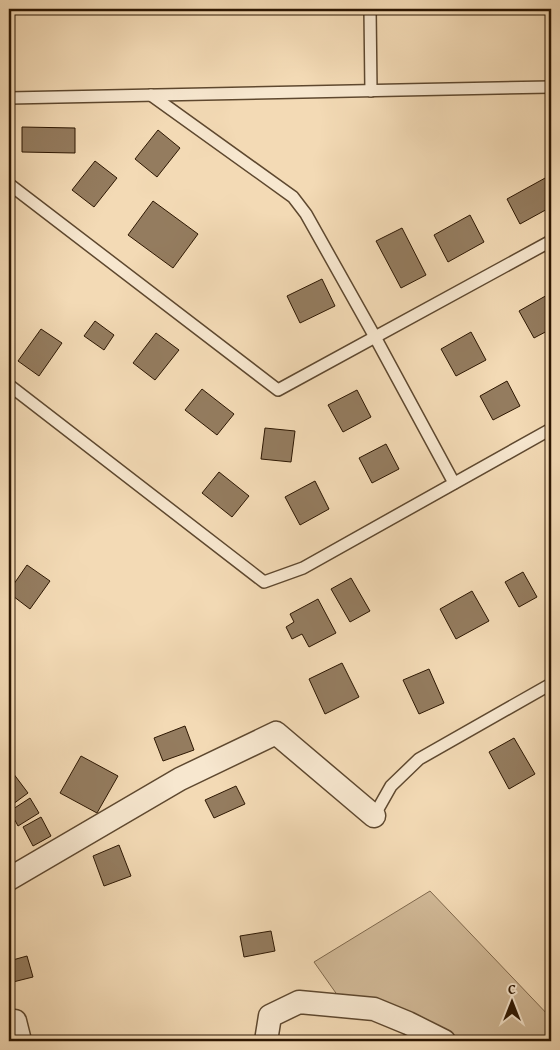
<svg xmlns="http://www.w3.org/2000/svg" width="560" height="1050" font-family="'Gentium Book Plus',serif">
<rect width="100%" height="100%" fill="#f3dab5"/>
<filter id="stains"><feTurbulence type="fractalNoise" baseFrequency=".004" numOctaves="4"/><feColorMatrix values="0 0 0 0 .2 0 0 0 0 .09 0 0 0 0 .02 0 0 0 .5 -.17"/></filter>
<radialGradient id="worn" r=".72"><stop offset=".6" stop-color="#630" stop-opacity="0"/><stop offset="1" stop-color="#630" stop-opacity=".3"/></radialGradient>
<path fill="#d1b997" stroke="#7f684c" d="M 430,891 L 551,1018 L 551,1041 L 465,1041 L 397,1008 L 338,996 L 314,962 Z"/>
<g fill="#947c5f" stroke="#2d1702">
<path d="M 22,127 L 75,128 L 75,153 L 22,152 Z"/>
<path d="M 158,130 L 180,148 L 157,177 L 135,159 Z"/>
<path d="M 95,161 L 117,178 L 94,207 L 72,190 Z"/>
<path d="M 547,177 L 551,184 L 551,207 L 520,224 L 507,199 Z"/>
<path d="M 153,201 L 198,234 L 173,268 L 128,235 Z"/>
<path d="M 470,215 L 484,242 L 448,262 L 434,235 Z"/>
<path d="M 402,228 L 426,275 L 401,288 L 376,241 Z"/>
<path d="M 322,279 L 335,306 L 300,323 L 287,296 Z"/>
<path d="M 549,294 L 551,297 L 551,329 L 534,338 L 519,311 Z"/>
<path d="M 95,321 L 114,335 L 104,350 L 84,336 Z"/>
<path d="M 41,329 L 62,343 L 39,376 L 18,361 Z"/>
<path d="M 471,332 L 486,360 L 456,376 L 441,349 Z"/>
<path d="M 156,333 L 179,350 L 155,380 L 133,363 Z"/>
<path d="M 507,381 L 520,406 L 493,420 L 480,396 Z"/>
<path d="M 202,389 L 234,414 L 217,435 L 185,410 Z"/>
<path d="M 357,390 L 371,417 L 343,432 L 328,405 Z"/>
<path d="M 265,428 L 295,431 L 291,462 L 261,459 Z"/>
<path d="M 386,444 L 399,469 L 372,483 L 359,458 Z"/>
<path d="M 219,472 L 249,496 L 232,517 L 202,493 Z"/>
<path d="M 315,481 L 329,509 L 300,525 L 285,497 Z"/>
<path d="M 27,565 L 50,581 L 30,609 L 9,593 L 9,591 Z"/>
<path d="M 523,572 L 537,597 L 519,607 L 505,582 Z"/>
<path d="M 351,578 L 370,611 L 350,622 L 331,589 Z"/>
<path d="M 472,591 L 489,621 L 456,639 L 440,609 Z"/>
<path d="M 318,599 L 336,633 L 309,647 L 302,634 L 292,639 L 286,627 L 294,622 L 290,614 Z"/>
<path d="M 342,663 L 359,697 L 325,714 L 309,679 Z"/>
<path d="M 429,669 L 444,703 L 419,714 L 403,680 Z"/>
<path d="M 185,726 L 194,750 L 163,761 L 154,738 Z"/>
<path d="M 514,738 L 535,774 L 509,789 L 489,752 Z"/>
<path d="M 81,756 L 118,776 L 97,813 L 60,793 Z"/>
<path d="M 13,773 L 28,793 L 9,807 L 9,776 Z"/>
<path d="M 236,786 L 245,804 L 214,818 L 205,800 Z"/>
<path d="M 30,798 L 39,813 L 18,826 L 10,811 Z"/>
<path d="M 41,817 L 51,836 L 33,846 L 23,827 Z"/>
<path d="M 119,845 L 131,876 L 104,886 L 93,856 Z"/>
<path d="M 271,931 L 275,951 L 244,957 L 240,936 Z"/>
<path d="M 27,956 L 33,977 L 9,983 L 9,961 Z"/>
</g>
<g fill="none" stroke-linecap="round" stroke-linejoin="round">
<defs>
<g id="service">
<path d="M 370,9 L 371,91"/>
<path d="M 151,95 L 293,197 L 306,214 L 375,337 L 454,483"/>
<path d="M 9,98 L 551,87"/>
<path d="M 9,184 L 278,390 L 551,241"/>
<path d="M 9,385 L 264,582 L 303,568 L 551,429"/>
<path d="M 374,816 L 391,786 L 419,759 L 551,684"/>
</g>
<g id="minor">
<path d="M 9,879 L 180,779 L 276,733 L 374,816"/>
<path d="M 15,1021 L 20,1041"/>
<path d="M 266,1041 L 270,1016 L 299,1002 L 374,1009 L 408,1023 L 444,1041"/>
</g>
</defs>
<use href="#service" stroke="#5e482f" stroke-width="14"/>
<use href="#minor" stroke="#5e482f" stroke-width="25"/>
<use href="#service" stroke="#f7e7cf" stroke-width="11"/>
<use href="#minor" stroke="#f7e7cf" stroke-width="22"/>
</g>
<rect width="560" height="1050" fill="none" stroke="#f3dab5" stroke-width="30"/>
<rect x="10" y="10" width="540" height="1030" fill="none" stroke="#2d1702" stroke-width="2.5"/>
<rect x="15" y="15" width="530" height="1020" fill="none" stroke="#2d1702"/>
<g transform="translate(512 1002)" stroke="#f7e7cf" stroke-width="4" paint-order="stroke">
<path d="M0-4L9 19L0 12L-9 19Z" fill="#2d1702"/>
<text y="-8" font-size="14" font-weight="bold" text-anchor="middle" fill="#2d1702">С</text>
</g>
<rect width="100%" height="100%" filter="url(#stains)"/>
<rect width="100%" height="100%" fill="url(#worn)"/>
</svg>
